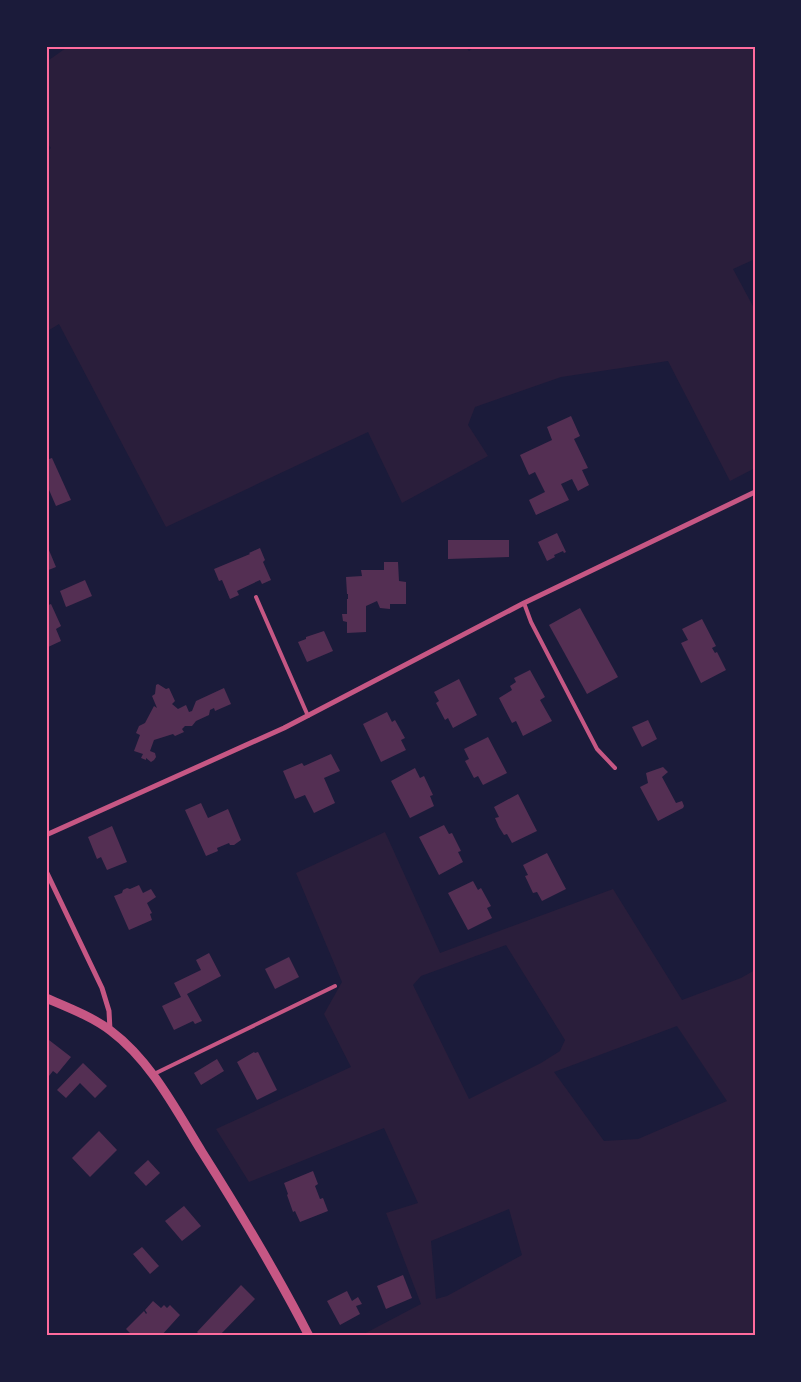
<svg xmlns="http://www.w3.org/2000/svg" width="801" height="1382" font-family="Arial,sans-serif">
<rect width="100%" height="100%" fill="#1b1b3a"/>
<g fill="#2a1e3b" fill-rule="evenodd">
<path d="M 69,46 L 465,46 L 469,51 L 476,46 L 755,46 L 755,259 L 733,269 L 755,310 L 755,468 L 730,481 L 668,361 L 561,377 L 475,407 L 468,425 L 488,456 L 402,503 L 368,432 L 166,527 L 59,324 L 46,332 L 46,153 L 51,148 L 46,142 L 46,62 Z"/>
<path d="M 385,832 L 440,953 L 613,889 L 682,1000 L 741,978 L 755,970 L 755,1336 L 360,1336 L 421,1304 L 386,1213 L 418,1203 L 384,1128 L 249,1182 L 216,1129 L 351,1067 L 324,1014 L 342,982 L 296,873 ZM 506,945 L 565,1040 L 560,1051 L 541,1063 L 469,1099 L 413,985 L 421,976 ZM 677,1026 L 727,1101 L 638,1139 L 604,1141 L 554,1072 ZM 509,1209 L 522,1255 L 447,1296 L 436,1299 L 431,1241 Z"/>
</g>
<g fill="#542f53">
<path d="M 571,416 L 580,436 L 574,439 L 588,468 L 582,470 L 589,485 L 578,491 L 572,479 L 561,484 L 569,500 L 536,515 L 529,500 L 545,492 L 535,472 L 529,475 L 520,455 L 552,440 L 547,427 Z"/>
<path d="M 52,458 L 71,500 L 56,506 L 46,483 L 46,460 Z"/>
<path d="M 557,533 L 566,552 L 564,553 L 563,551 L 554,555 L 555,557 L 547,561 L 538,542 Z"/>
<path d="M 448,540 L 509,540 L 509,557 L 448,559 Z"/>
<path d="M 46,543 L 56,567 L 46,571 Z"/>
<path d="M 260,548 L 265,560 L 263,562 L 271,580 L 262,584 L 260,580 L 237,591 L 239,595 L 230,599 L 222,580 L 219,581 L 214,569 L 250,554 L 249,553 Z"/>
<path d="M 384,562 L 398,562 L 399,581 L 406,582 L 406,604 L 390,604 L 390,609 L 380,608 L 377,601 L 366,606 L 366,632 L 347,633 L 347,622 L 343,621 L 342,614 L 347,614 L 347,599 L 348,599 L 348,594 L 347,594 L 346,577 L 362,576 L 361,570 L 384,570 Z"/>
<path d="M 85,580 L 92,596 L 66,607 L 60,591 Z"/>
<path d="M 51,604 L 61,626 L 56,629 L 61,641 L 46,648 L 46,606 Z"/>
<path d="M 580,608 L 618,677 L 587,694 L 549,625 Z"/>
<path d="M 702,619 L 716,646 L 712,648 L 715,653 L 717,652 L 726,670 L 701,683 L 681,643 L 688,640 L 682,629 Z"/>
<path d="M 324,631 L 333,651 L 307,662 L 298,642 L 306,639 L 306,637 Z"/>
<path d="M 530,670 L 545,697 L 540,700 L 552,721 L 523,736 L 516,721 L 512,723 L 499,698 L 512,690 L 510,686 L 516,682 L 514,678 Z"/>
<path d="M 459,679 L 477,715 L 453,728 L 448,718 L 445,720 L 436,703 L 439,701 L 434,692 Z"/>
<path d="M 158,684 L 166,689 L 169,688 L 175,701 L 172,704 L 178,709 L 186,705 L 189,712 L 192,711 L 196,701 L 224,688 L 231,704 L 215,711 L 214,708 L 210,710 L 209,715 L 196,721 L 192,726 L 185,726 L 182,729 L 184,732 L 175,736 L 173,734 L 154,740 L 150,751 L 155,753 L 156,757 L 154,760 L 151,762 L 146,758 L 146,760 L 141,758 L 143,754 L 134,751 L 140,735 L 136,733 L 139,726 L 145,723 L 154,706 L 157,708 L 152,696 L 155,694 L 156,685 Z"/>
<path d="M 387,712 L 392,722 L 395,720 L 405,738 L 401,740 L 406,750 L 381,762 L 363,724 Z"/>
<path d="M 648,720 L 657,739 L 642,747 L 632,727 Z"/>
<path d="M 488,737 L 507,773 L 483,785 L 478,776 L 474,778 L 465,761 L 469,759 L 464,749 Z"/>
<path d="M 331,754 L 340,771 L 324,778 L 335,803 L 314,813 L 305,795 L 295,799 L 283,771 L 302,763 L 304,766 Z"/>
<path d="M 663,767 L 668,772 L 662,777 L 676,803 L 682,801 L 684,806 L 683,808 L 658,821 L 640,787 L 648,783 L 646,773 Z"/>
<path d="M 415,768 L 420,778 L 424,776 L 433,795 L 430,796 L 434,806 L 410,818 L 391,781 Z"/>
<path d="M 518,794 L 537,831 L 512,843 L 507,834 L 504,835 L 499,827 L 495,818 L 499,817 L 494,807 Z"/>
<path d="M 201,803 L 208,818 L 228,809 L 241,840 L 234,845 L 230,845 L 229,843 L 217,848 L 218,851 L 206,856 L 185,810 Z"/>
<path d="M 444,825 L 449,834 L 452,833 L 461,851 L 458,852 L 463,862 L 439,875 L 419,837 Z"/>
<path d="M 112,826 L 127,862 L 107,870 L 101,857 L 97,859 L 88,837 Z"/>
<path d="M 547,853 L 566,889 L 542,901 L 537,892 L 533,893 L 525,876 L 528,875 L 523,865 Z"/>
<path d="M 473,881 L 478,890 L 481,888 L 491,906 L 487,908 L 492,918 L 468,930 L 448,893 Z"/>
<path d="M 139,885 L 143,893 L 151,889 L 156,897 L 147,903 L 152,913 L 150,914 L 152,920 L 129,930 L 114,896 L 122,893 L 123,890 L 127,888 L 130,889 Z"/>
<path d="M 209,953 L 221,976 L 187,994 L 202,1021 L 195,1024 L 193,1021 L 174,1030 L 162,1006 L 181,997 L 174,983 L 201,970 L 196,960 Z"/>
<path d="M 289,957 L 299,977 L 275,989 L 265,969 Z"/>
<path d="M 49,1040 L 71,1057 L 57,1074 L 53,1071 L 49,1076 L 46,1074 L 46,1044 Z"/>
<path d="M 254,1052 L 255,1053 L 258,1052 L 277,1090 L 257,1100 L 237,1062 Z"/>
<path d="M 217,1059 L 224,1071 L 201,1085 L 194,1073 Z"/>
<path d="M 83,1063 L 107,1086 L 95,1098 L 80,1083 L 66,1098 L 57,1090 Z"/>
<path d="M 99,1131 L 117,1150 L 90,1177 L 72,1158 Z"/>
<path d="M 148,1160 L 160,1173 L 146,1186 L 134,1173 Z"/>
<path d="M 313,1171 L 318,1184 L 315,1186 L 320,1199 L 323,1198 L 328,1211 L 300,1222 L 295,1211 L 293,1212 L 287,1195 L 288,1194 L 284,1183 Z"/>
<path d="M 184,1206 L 201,1226 L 182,1241 L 165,1221 Z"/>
<path d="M 142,1247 L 159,1266 L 150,1274 L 133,1254 Z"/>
<path d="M 403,1275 L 412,1298 L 386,1309 L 377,1286 Z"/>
<path d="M 241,1285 L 255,1299 L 219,1336 L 201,1336 L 197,1332 Z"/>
<path d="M 347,1291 L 352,1301 L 358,1297 L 362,1304 L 356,1306 L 360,1314 L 340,1325 L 327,1301 Z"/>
<path d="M 153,1301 L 161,1308 L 164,1305 L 167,1308 L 170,1305 L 180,1315 L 161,1336 L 133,1336 L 126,1329 L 144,1311 L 146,1314 L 147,1313 L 145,1310 Z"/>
</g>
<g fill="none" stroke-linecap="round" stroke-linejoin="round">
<g stroke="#c65784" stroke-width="4">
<path d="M 256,597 L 308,716"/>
<path d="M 524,603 L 531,622 L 597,749 L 615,768"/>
<path d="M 154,1074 L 335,986"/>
</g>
<g stroke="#c65784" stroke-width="5">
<path d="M 46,835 L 284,728 L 524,603 L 755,492"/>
<path d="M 46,871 L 102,988 L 109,1011 L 110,1030"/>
</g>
<path stroke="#c65784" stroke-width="9" d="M 46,998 C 67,1007 93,1017 111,1031 C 151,1061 176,1110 202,1152 C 240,1212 276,1272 309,1336"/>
</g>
<rect width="801" height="1382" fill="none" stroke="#1b1b3a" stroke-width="95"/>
<rect x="48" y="48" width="706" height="1286" fill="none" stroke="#ff6b9d" stroke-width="2"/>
</svg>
